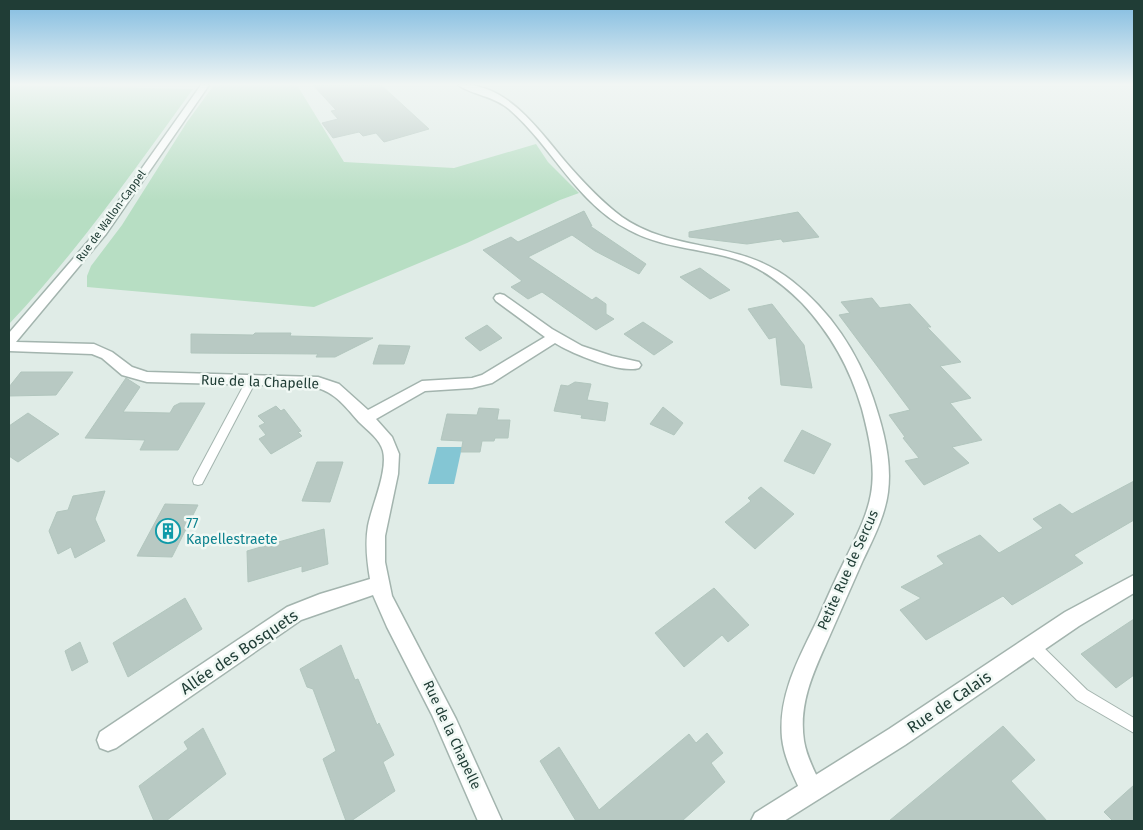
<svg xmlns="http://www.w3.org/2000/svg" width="1143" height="830" font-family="'Fira Sans',sans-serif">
<rect width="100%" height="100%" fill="#e0ece7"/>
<g fill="#b7dec3">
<path d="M 9,85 L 193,89 C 134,170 78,251 9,324 Z"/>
<path d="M 214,85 L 297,85 L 344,162 L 454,168 L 536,144 L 548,162 L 579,193 L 560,200 L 467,243 L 314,307 L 87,287 L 87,276 L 91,266 L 122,225 L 187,122 Z"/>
</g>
<path fill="#84c6d4" d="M 437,447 L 462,447 L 454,484 L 428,484 Z"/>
<g fill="#b8c9c3" stroke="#b2c6be">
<path d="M 313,85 L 381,85 L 429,129 L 384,142 L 376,133 L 363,136 L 359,132 L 333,138 L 322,123 L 338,119 L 331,111 L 336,110 Z"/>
<path d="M 584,211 L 592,226 L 590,226 L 646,264 L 639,274 L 595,251 L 572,235 L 528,257 L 592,300 L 596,297 L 606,304 L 606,314 L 614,319 L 596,330 L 542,292 L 528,299 L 511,287 L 522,281 L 483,250 L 511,237 L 518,242 Z"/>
<path d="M 798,212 L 819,237 L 783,242 L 781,239 L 747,244 L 689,237 L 689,232 Z"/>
<path d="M 700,268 L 730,290 L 710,299 L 680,277 Z"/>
<path d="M 872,298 L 880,308 L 910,304 L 931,327 L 927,327 L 961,362 L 940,366 L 971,398 L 950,403 L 982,440 L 952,447 L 969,463 L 924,485 L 905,461 L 919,458 L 903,438 L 905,437 L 889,415 L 910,410 L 839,315 L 850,313 L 841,302 Z"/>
<path d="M 772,304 L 804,345 L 812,388 L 781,385 L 776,337 L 769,339 L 748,309 Z"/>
<path d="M 643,322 L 673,342 L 654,355 L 624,334 Z"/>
<path d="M 487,325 L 502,338 L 480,351 L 465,338 Z"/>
<path d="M 255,333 L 291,333 L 290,336 L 373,338 L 335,357 L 316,357 L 318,354 L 191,353 L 191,334 L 253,335 Z"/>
<path d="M 379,345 L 410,346 L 404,364 L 373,364 Z"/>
<path d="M 21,372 L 73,372 L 56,395 L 9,396 L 9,387 Z"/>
<path d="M 126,378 L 140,387 L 123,412 L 170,413 L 174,406 L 180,403 L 205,403 L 178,450 L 140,450 L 145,440 L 85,438 Z"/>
<path d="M 575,382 L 591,384 L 587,400 L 608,403 L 605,421 L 581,418 L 582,415 L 554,411 L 561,385 L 568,386 Z"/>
<path d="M 276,406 L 281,411 L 284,409 L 301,431 L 298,432 L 302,436 L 271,454 L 259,439 L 266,435 L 259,426 L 265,423 L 258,416 Z"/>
<path d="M 663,407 L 683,423 L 674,435 L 650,424 Z"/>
<path d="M 479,408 L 499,409 L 497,420 L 510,420 L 508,438 L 495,438 L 494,441 L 482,441 L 480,452 L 461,452 L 463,441 L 441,440 L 447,414 L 477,415 Z"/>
<path d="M 28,413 L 59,434 L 18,462 L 9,456 L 9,426 Z"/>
<path d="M 802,430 L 831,444 L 814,474 L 784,461 Z"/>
<path d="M 317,462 L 343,462 L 330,502 L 302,501 Z"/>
<path d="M 1134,481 L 1134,520 L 1074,555 L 1083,563 L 1012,605 L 1003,596 L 926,640 L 900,610 L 921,598 L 901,587 L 944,564 L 937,556 L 980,535 L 999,553 L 1043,528 L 1033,519 L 1060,504 L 1072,514 Z"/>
<path d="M 761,487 L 794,514 L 755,549 L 725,522 L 751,501 L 748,498 Z"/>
<path d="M 105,491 L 95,519 L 105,541 L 75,558 L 71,547 L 58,554 L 49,531 L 57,512 L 68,510 L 73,496 Z"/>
<path d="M 165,504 L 198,505 L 172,557 L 137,556 Z"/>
<path d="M 324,529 L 328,564 L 302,572 L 302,566 L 248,582 L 247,551 Z"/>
<path d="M 714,588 L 749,625 L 728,642 L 722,635 L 684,667 L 655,633 Z"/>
<path d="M 185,598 L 202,629 L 128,677 L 113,643 Z"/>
<path d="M 1134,619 L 1134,675 L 1116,688 L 1081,654 Z"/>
<path d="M 80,642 L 88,662 L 72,671 L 65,651 Z"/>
<path d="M 341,645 L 355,680 L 358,679 L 377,725 L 379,723 L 394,755 L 383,762 L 395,791 L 351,821 L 346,821 L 323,759 L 336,751 L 313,689 L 307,687 L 300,669 Z"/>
<path d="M 1003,726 L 1035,760 L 1011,781 L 1047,821 L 889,821 Z"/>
<path d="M 203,728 L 226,774 L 166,821 L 154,821 L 139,786 L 188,749 L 184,742 Z"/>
<path d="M 707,733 L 723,753 L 711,763 L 725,782 L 682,821 L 576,821 L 540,761 L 559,747 L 599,810 L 689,734 L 696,743 Z"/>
<path d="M 1134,785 L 1134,821 L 1113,821 L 1104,812 Z"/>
</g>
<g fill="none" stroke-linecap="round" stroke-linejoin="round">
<defs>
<g id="service">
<path d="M 251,378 L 256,381 L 202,484 L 198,485 L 194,484 L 193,481 L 194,478 L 246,381 Z"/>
<path d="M 1032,639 L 1037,641 L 1087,690 L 1134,718 L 1134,733 L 1077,700 L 1027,651 L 1025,646 L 1027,641 Z"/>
</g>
<g id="minor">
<path d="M 201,85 L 209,85 L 106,234 L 16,342 L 94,344 L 112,352 L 132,367 L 147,372 L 318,377 L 339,384 L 368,410 L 422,381 L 472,378 L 482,375 L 545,337 L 496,301 L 494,298 L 496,295 L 500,294 L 504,295 L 552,329 L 582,346 L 612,356 L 639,362 L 641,365 L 639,368 C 620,374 571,353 555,343 L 492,383 L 472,388 L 425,391 L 376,419 L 392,437 L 399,454 L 398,474 L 385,536 L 385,562 L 392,596 L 456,719 L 502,821 L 478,821 L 432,715 L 387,627 L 373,595 L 301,620 L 116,748 L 108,751 L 100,748 L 97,740 L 100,732 L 287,607 L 320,594 L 370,579 C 367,561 365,544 368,526 C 372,505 388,471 383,451 C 380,439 367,430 359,422 C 344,405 333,389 308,386 L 147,382 L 122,375 L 102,358 L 92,354 L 9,351 L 9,333 L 98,230 Z"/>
<path d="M 458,85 C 508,81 541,134 570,167 C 586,185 603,203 622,217 C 675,254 738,238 792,281 C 830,311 858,352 873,398 C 883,428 892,460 888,492 C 885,516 873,539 863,560 C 852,585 841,610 830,635 C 815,669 798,702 804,741 C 807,759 816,773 823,790 L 820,798 L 812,801 L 804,798 L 801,792 C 793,775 784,757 782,738 C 778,695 799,658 817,621 C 826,600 835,580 845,560 C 855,539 867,517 871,494 C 876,466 869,436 862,409 C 850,368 831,334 802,303 C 783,284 761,267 735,259 C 699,248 662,248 629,230 C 577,204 552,146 509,109 C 494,96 473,95 458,85 Z"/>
</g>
<path id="tertiary" d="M 1134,575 L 1134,593 L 1079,626 L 905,745 L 784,821 L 751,821 L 755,813 L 889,729 L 1065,612 Z"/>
</defs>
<use href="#service" stroke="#a3b4ae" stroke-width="2"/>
<use href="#minor" stroke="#a3b4ae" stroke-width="3"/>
<use href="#tertiary" stroke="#a3b4ae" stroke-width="3"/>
<use href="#service" fill="#fff" fill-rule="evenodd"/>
<use href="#minor" fill="#fff" fill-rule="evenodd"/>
<use href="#tertiary" fill="#fff" fill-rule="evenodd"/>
</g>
<linearGradient id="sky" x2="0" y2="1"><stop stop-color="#80bbe0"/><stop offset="0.42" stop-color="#f1f6f4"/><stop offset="1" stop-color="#f1f6f4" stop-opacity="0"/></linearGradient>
<rect width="1143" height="201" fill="url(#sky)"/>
<defs>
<symbol id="building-ring" viewBox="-11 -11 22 22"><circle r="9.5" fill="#f0f8f4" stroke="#0f9aa8" stroke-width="1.5"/><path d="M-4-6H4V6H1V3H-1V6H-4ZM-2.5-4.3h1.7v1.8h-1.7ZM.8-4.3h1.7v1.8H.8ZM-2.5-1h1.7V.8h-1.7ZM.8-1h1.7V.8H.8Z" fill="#0f9aa8"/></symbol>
</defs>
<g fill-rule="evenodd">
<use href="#building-ring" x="154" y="517" width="28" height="28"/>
</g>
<g text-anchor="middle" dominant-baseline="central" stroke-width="5" stroke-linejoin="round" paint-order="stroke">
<g font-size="11" fill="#203d36" stroke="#f0f8f4">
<text transform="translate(111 216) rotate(-54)">Rue de Wallon-Cappel</text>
</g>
<g font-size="14" fill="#203d36" stroke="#f0f8f4">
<text transform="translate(260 382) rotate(2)">Rue de la Chapelle</text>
<text transform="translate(848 570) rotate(-66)">Petite Rue de Sercus</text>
<text transform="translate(452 735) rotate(65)">Rue de la Chapelle</text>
</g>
<g font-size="14" fill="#0d838f" stroke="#f0f8f4" text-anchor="start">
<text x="186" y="523">77<tspan x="186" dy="16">Kapellestraete</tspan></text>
</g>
<g font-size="16" fill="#203d36" stroke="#f0f8f4">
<text transform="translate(239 652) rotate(-34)">Allée des Bosquets</text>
<text transform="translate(949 702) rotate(-34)">Rue de Calais</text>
</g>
</g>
<rect width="1143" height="830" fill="none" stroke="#203d36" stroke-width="20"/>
</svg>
